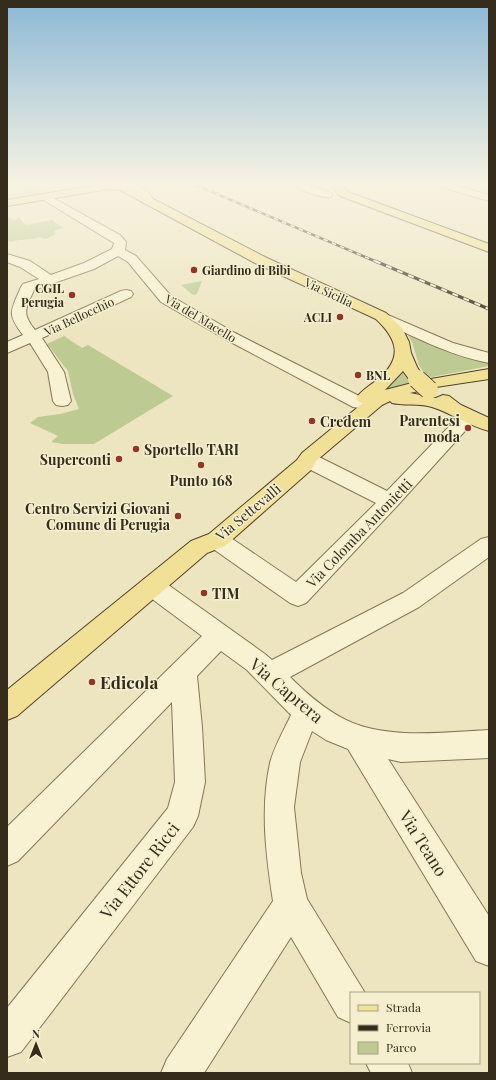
<svg xmlns="http://www.w3.org/2000/svg" width="496" height="1080" font-family="'Playfair Display',serif">
<rect width="100%" height="100%" fill="#ede5bf"/>
<g fill="#bdcb93">
<path d="M 305,183 L 323,183 L 333,186 L 334,189 L 324,191 Z"/>
<path d="M 38,188 L 43,191 L 41,193 L 7,198 L 7,194 L 13,194 Z"/>
<path d="M 7,217 L 14,220 L 19,218 L 26,225 L 52,220 L 63,228 L 54,231 L 56,234 L 46,239 L 39,237 C 30,241 21,238 12,242 L 7,241 Z"/>
<path d="M 202,281 L 197,294 L 193,295 L 181,285 Z"/>
<path d="M 399,327 L 489,361 L 489,366 L 427,378 L 419,365 L 412,342 L 408,335 Z"/>
<path d="M 64,336 L 82,348 L 88,345 L 173,396 L 94,444 L 63,444 L 51,442 L 58,436 L 30,423 L 38,417 L 60,414 L 79,409 L 73,394 L 68,371 L 47,344 Z"/>
<path d="M 403,366 L 414,381 L 393,389 L 374,399 Z"/>
</g>
<g fill="none" stroke-linecap="round" stroke-linejoin="round">
<defs>
<g id="minor">
<path d="M 117,183 C 131,181 148,188 154,201 L 149,204 L 145,203 L 142,197 Z"/>
<path d="M 291,183 L 301,183 L 331,193 L 332,195 L 331,197 C 323,199 296,189 291,183 Z"/>
<path d="M 433,183 L 447,183 L 489,195 L 489,201 L 434,185 Z"/>
<path d="M 46,194 L 120,235 L 126,242 L 125,250 L 136,256 L 171,296 L 235,333 L 365,399 L 368,403 L 365,407 L 359,408 L 353,407 L 225,339 L 161,302 L 128,262 L 118,256 L 94,269 L 34,290 C 26,308 21,313 35,330 L 121,291 L 126,290 L 131,291 L 133,294 L 131,297 L 42,338 L 64,372 L 71,401 L 68,405 L 62,406 L 56,405 L 53,401 L 48,372 L 30,343 L 7,353 L 7,342 L 23,335 C 6,313 11,311 21,287 L 23,284 L 39,279 L 20,267 L 7,262 L 7,254 L 30,261 L 51,275 L 84,263 L 112,249 L 114,243 L 42,199 L 41,197 L 42,195 Z"/>
<path d="M 381,312 L 453,343 L 489,353 L 489,363 C 448,355 413,336 376,319 L 374,316 L 376,313 Z"/>
<path d="M 469,411 L 475,412 L 478,416 L 475,420 L 397,506 L 306,603 L 298,606 L 290,603 L 209,546 L 206,540 L 209,534 L 217,532 L 225,534 L 296,582 L 376,503 L 305,467 L 302,462 L 305,457 L 312,456 L 319,457 L 387,491 L 463,412 Z"/>
<path d="M 489,537 L 489,557 L 419,607 L 290,677 C 307,694 324,709 346,720 C 386,740 446,732 489,730 L 489,758 L 401,762 L 388,759 L 489,916 L 489,966 L 476,961 L 348,749 L 326,740 L 312,731 L 300,762 L 294,807 L 301,873 L 307,899 L 365,993 L 351,993 L 351,1023 L 338,1017 L 291,937 L 204,1073 L 161,1073 L 167,1059 L 273,901 C 266,856 260,808 270,763 C 274,747 284,730 291,715 L 247,670 L 221,651 L 197,676 L 202,727 L 205,782 L 198,816 L 193,827 L 21,1052 L 7,1057 L 7,1008 L 168,808 L 175,782 L 172,702 L 18,861 L 7,866 L 7,827 L 202,636 L 144,593 L 140,586 L 144,579 L 152,577 L 160,579 L 265,654 L 272,660 L 403,593 L 481,539 Z"/>
<path d="M 366,1063 L 408,1063 L 412,1073 L 371,1073 Z"/>
</g>
<g id="major">
<path d="M 109,183 L 126,185 L 265,257 L 386,313 L 402,328 L 409,342 L 411,353 L 417,367 L 425,380 L 489,369 L 489,379 L 436,387 L 410,393 L 436,398 L 443,395 L 449,396 L 461,405 L 489,418 L 489,431 C 469,426 451,413 432,407 C 418,403 405,406 392,403 L 390,401 L 382,405 L 316,461 L 311,470 L 225,546 L 207,553 L 17,716 L 7,720 L 7,690 L 191,541 L 209,534 L 297,460 L 302,453 L 363,403 L 359,402 L 356,398 C 362,390 371,385 378,379 C 403,358 398,340 376,319 L 255,263 L 120,190 L 109,189 L 7,206 L 7,200 ZM 403,371 L 412,383 L 385,390 Z"/>
<path d="M 336,183 L 346,183 L 344,188 L 348,192 L 489,244 L 489,252 L 340,196 L 334,188 Z"/>
</g>
</defs>
<use href="#minor" stroke="#867658" stroke-width="2"/>
<use href="#major" stroke="#53432c" stroke-width="2"/>
<use href="#minor" fill="#f8f2d2" fill-rule="evenodd"/>
<use href="#major" fill="#f1e196" fill-rule="evenodd"/>
<defs>
<path id="rail-far1" d="M 191,183 L 377,262"/>
<path id="rail" d="M 375,261 L 489,309"/>
</defs>
<use href="#rail-far1" stroke="#352c1c" stroke-width="2.5"/>
<use href="#rail" stroke="#352c1c" stroke-width="3"/>
<use href="#rail-far1" stroke="#f5efcf" stroke-width="1.5" stroke-dasharray="4.5" stroke-linecap="butt"/>
<use href="#rail" stroke="#f5efcf" stroke-width="2" stroke-dasharray="6" stroke-linecap="butt"/>
<defs>
<path id="major-bridge" d="M 417,379 L 429,390"/>
</defs>
<use href="#major-bridge" stroke="#53432c" stroke-width="20" stroke-linecap="butt"/>
<use href="#major-bridge" stroke="#f1e196" stroke-width="18"/>
</g>
<linearGradient id="sky" x2="0" y2="1"><stop stop-color="#8cb8d6"/><stop offset="0.55" stop-color="#f7f3e2"/><stop offset="1" stop-color="#f7f3e2" stop-opacity="0"/></linearGradient>
<rect width="496" height="334" fill="url(#sky)"/>
<g fill="#943528" stroke="#f5efcf" stroke-width="1.5">
<circle cx="194" cy="270" r="4"/>
<circle cx="72" cy="295" r="4"/>
<circle cx="340" cy="317" r="4"/>
<circle cx="358" cy="375" r="4"/>
<circle cx="312" cy="421" r="4"/>
<circle cx="468" cy="428" r="4"/>
<circle cx="136" cy="449" r="4"/>
<circle cx="119" cy="459" r="4"/>
<circle cx="201" cy="465" r="4"/>
<circle cx="178" cy="516" r="4"/>
<circle cx="204" cy="593" r="4"/>
<circle cx="92" cy="682" r="4"/>
</g>
<g text-anchor="middle" dominant-baseline="central" stroke-width="3" stroke-linejoin="round" paint-order="stroke">
<g font-size="12" font-weight="bold" fill="#352c1c" stroke="#f5efcf" text-anchor="start">
<text x="202" y="270">Giardino di Bibi</text>
<text x="64" y="288" text-anchor="end">CGIL<tspan x="64" dy="14">Perugia</tspan></text>
<text x="332" y="317" text-anchor="end">ACLI</text>
<text x="366" y="375">BNL</text>
</g>
<g font-size="12" fill="#352c1c" stroke="#f5efcf">
<text transform="translate(329 292) rotate(25)">Via Sicilia</text>
<text transform="translate(79 316) rotate(-25)">Via Bellocchio</text>
<text transform="translate(201 318) rotate(31)">Via del Macello</text>
</g>
<g font-size="14" font-weight="bold" fill="#352c1c" stroke="#f5efcf" text-anchor="end">
<text x="460" y="420">Parentesi<tspan x="460" dy="16">moda</tspan></text>
<text x="320" y="421" text-anchor="start">Credem</text>
<text x="144" y="449" text-anchor="start">Sportello TARI</text>
<text x="111" y="459">Superconti</text>
<text x="201" y="480" text-anchor="middle">Punto 168</text>
<text x="170" y="508">Centro Servizi Giovani<tspan x="170" dy="16">Comune di Perugia</tspan></text>
<text x="212" y="593" text-anchor="start">TIM</text>
</g>
<g font-size="14" fill="#352c1c" stroke="#f5efcf">
<text transform="translate(248 512) rotate(-40)">Via Settevalli</text>
<text transform="translate(359 533) rotate(-46)">Via Colomba Antonietti</text>
</g>
<g font-size="17" font-weight="bold" fill="#352c1c" stroke="#f5efcf" text-anchor="start">
<text x="100" y="682">Edicola</text>
</g>
<g font-size="17" fill="#352c1c" stroke="#f5efcf">
<text transform="translate(287 690) rotate(40)">Via Caprera</text>
<text transform="translate(424 843) rotate(58)">Via Teano</text>
<text transform="translate(139 870) rotate(-52)">Via Ettore Ricci</text>
</g>
</g>
<rect width="496" height="1080" fill="none" stroke="#352c1c" stroke-width="16"/>
<rect x="350" y="992" width="130" height="72" fill="#f5efcf" stroke="#a8a187"/>
<rect x="358" y="1005" width="20" height="6" fill="#f1e196" stroke="#a8a187"/>
<text x="386" y="1012" font-size="12" fill="#352c1c">Strada</text>
<rect x="358" y="1025" width="20" height="6" fill="#352c1c" stroke="#a8a187"/>
<text x="386" y="1032" font-size="12" fill="#352c1c">Ferrovia</text>
<rect x="358" y="1042" width="20" height="12" fill="#bdcb93" stroke="#a8a187"/>
<text x="386" y="1052" font-size="12" fill="#352c1c">Parco</text>
<g transform="translate(36 1044)" stroke="#f5efcf" stroke-width="3" paint-order="stroke">
<path d="M0-3L7 15L0 10L-7 15Z" fill="#352c1c"/>
<text y="-6" font-size="11" font-weight="bold" text-anchor="middle" fill="#352c1c">N</text>
</g>
</svg>
